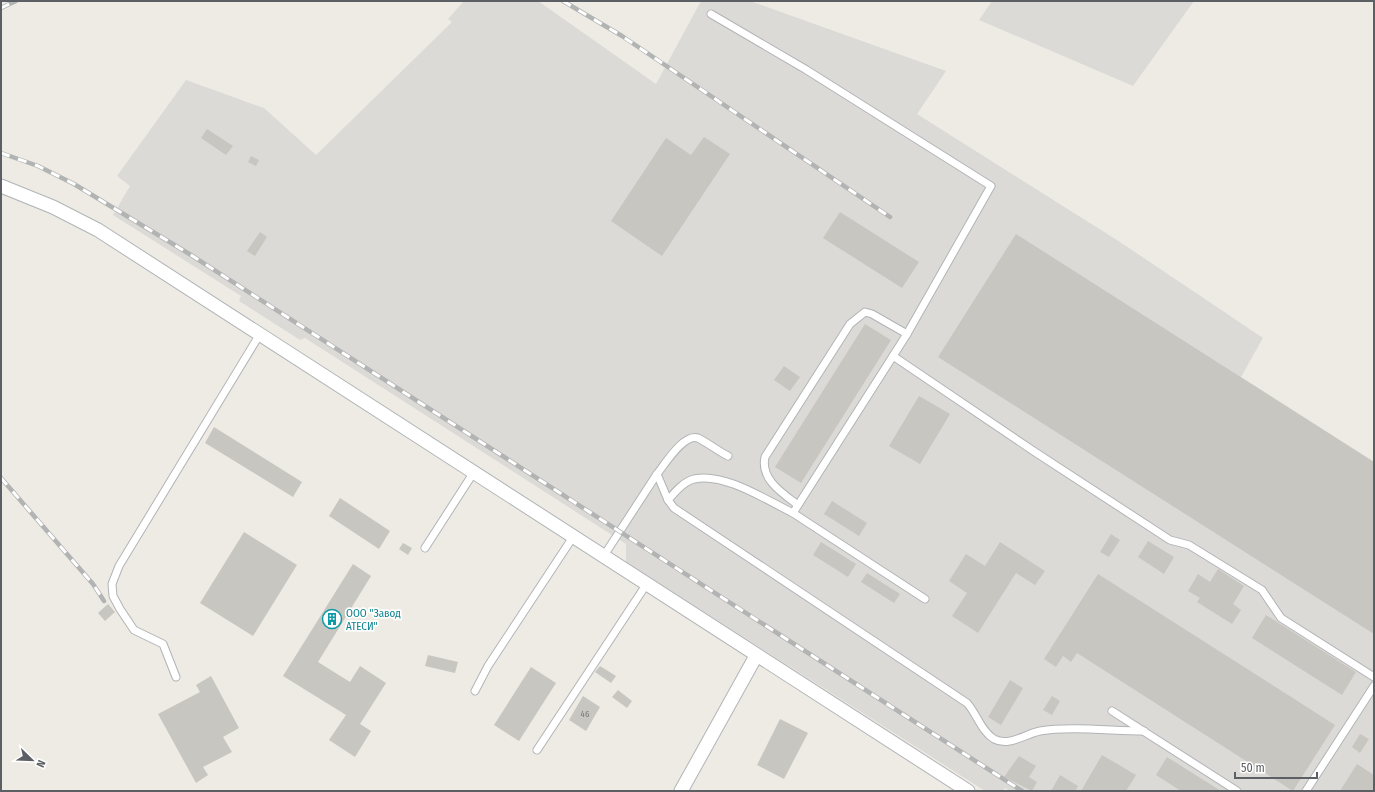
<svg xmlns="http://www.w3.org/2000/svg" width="1375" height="792" font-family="'Fira Sans Condensed',sans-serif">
<rect width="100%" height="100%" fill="#edebe4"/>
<g fill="#dcdad6">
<path d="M 464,1 L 538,1 L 656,84 L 701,1 L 750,1 L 946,71 L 917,114 L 1120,242 L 1263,338 L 1241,377 L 1374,462 L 1374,791 L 1010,791 L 1005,788 L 1003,791 L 985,791 L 626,562 L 626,544 L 305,338 L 300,340 L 239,301 L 241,296 L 113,215 L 130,186 L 117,176 L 186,80 L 264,108 L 316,155 L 452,22 L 448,19 Z"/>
<path d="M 992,1 L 1194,1 L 1133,86 L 979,20 Z"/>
</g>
<g fill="#c8c6c0">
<path d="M 207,129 L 233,146 L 226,155 L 201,138 Z"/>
<path d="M 704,137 L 730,154 L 662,256 L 611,221 L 666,138 L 691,155 Z"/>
<path d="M 251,156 L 259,160 L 256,166 L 248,162 Z"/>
<path d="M 840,212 L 919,262 L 902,288 L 823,238 Z"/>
<path d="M 260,232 L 267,237 L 255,256 L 247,251 Z"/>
<path d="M 1016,234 L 1374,462 L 1374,634 L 938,357 Z"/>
<path d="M 865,324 L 891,340 L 801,483 L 775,467 Z"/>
<path d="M 784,366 L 800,377 L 790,391 L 774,380 Z"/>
<path d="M 919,396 L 950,414 L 920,464 L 889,446 Z"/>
<path d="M 214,427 L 302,482 L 293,497 L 205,443 Z"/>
<path d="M 340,498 L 390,531 L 379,549 L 329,516 Z"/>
<path d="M 832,501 L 867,523 L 859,536 L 824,514 Z"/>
<path d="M 244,532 L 297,565 L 253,636 L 200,603 Z"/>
<path d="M 1111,534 L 1120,540 L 1109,557 L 1100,552 Z"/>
<path d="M 1148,541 L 1174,557 L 1164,574 L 1138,557 Z"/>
<path d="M 821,542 L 856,564 L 848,577 L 813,555 Z"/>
<path d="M 1000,542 L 1045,571 L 1035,585 L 1016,573 L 978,633 L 952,616 L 967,593 L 949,581 L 966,554 L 985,566 Z"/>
<path d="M 403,543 L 412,548 L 408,555 L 399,549 Z"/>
<path d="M 353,564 L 371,576 L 318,662 L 350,682 L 360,666 L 386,683 L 360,724 L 371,731 L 355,757 L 329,740 L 346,715 L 283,676 Z"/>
<path d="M 1218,569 L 1244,586 L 1233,604 L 1241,610 L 1232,624 L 1197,602 L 1200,598 L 1188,591 L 1198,574 L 1210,582 Z"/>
<path d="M 867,573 L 900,594 L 894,603 L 861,582 Z"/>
<path d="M 1098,574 L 1335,725 L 1293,791 L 1077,653 L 1071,662 L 1063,656 L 1056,667 L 1044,659 Z"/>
<path d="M 108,604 L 115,612 L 105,621 L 98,613 Z"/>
<path d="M 1266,615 L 1356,672 L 1342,695 L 1252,638 Z"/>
<path d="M 428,655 L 458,662 L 455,673 L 425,666 Z"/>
<path d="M 600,666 L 616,676 L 611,683 L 595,672 Z"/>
<path d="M 531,667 L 556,683 L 519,741 L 494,725 Z"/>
<path d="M 211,676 L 239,728 L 223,737 L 232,752 L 203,767 L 208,775 L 196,783 L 158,714 L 200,692 L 196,685 Z"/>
<path d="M 1010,680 L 1023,688 L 1001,725 L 988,717 Z"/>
<path d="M 618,690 L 632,701 L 627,708 L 612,697 Z"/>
<path d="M 583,696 L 600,707 L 586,731 L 569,720 Z"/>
<path d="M 1052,696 L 1060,701 L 1052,715 L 1043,710 Z"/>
<path d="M 780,719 L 808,733 L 784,779 L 757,765 Z"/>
<path d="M 1360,734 L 1369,739 L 1360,753 L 1352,747 Z"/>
<path d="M 1102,755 L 1136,775 L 1126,791 L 1081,791 Z"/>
<path d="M 1019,756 L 1036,766 L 1029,777 L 1037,782 L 1032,791 L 1004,777 Z"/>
<path d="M 1167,757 L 1221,791 L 1181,791 L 1156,775 Z"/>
<path d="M 1357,764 L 1374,775 L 1374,791 L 1340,791 Z"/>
<path d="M 1060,775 L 1078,786 L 1075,791 L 1051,791 Z"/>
</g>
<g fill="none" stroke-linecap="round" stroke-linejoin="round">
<defs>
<g id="service">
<path d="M 711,14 L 805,69 L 991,186 L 907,334"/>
<path d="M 657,474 C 665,464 684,433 698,438 C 708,443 718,451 728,456"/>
<path d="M 668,500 C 675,492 683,482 694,479 C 724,472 766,500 793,513"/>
<path d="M 798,505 C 782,493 760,479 765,457 L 850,324 L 865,312 L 872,314 L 907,334 L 893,356"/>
<path d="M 425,548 L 474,472"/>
<path d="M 603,557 L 657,474 L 668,500 L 674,508 L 967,703 C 977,714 981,731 994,739 C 1009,747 1025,734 1040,731 C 1070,726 1113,731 1144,731"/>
<path d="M 925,599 L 793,513 L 893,356 L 1035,452 L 1170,540 L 1189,545 L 1262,590 L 1281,618 L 1374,677"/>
<path d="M 176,677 L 163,644 L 134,630 L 120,609 L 113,596 L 112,584 L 119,566 L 260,334"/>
<path d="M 475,691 L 488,666 L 573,537"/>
<path d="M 1112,711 L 1237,791"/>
<path d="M 537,750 L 646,585"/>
<path d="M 1306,791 L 1374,686"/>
</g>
<g id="minor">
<path d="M 1,186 L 53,207 L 98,230 C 389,416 677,606 968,791"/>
<path d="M 681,791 L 756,656"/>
</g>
</defs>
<use href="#service" stroke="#b1b4b7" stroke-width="9"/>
<use href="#minor" stroke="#b1b4b7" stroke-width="15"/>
<use href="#service" stroke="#fff" stroke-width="7"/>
<use href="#minor" stroke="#fff" stroke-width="13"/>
<defs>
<g id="rail">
<path d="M 563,1 L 622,36 L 890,217"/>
<path d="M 1,8 L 16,1"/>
<path d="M 1,153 L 38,166 L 74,184 L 191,255 L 1022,791"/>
<path d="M 1,478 L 93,584 L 104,601"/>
</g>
</defs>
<use href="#rail" stroke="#b2b3b3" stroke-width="4.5"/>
<use href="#rail" stroke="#fff" stroke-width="3" stroke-dasharray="9" stroke-linecap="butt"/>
</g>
<defs>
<symbol id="building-ring" viewBox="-11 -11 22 22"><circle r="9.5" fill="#fff" stroke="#0f9aa8" stroke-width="1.5"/><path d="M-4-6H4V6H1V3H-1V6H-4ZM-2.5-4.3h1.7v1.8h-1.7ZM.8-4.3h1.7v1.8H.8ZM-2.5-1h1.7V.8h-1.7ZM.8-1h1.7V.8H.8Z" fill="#0f9aa8"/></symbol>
</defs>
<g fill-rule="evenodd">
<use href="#building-ring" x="321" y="608" width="22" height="22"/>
</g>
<g text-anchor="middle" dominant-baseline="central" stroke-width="3.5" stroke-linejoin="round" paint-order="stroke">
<g font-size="9" fill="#77797a">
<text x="585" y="714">46</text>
</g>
<g font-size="11" fill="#0d838f" stroke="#fff" text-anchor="start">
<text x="346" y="613">ООО "Завод<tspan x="346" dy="13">АТЕСИ"</tspan></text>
</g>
</g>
<rect width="1375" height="792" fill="none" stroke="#5c5f63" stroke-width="4"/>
<g transform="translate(32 760) rotate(113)" stroke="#ffffff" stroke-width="3" paint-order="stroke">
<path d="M0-3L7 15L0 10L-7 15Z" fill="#5c5f63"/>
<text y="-6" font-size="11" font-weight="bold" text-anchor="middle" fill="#5c5f63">N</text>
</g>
<path d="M1235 772v6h82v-6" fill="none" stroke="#5c5f63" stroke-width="2"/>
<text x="1241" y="772" font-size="12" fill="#5c5f63" stroke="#ffffff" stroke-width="3" paint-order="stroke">50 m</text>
</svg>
